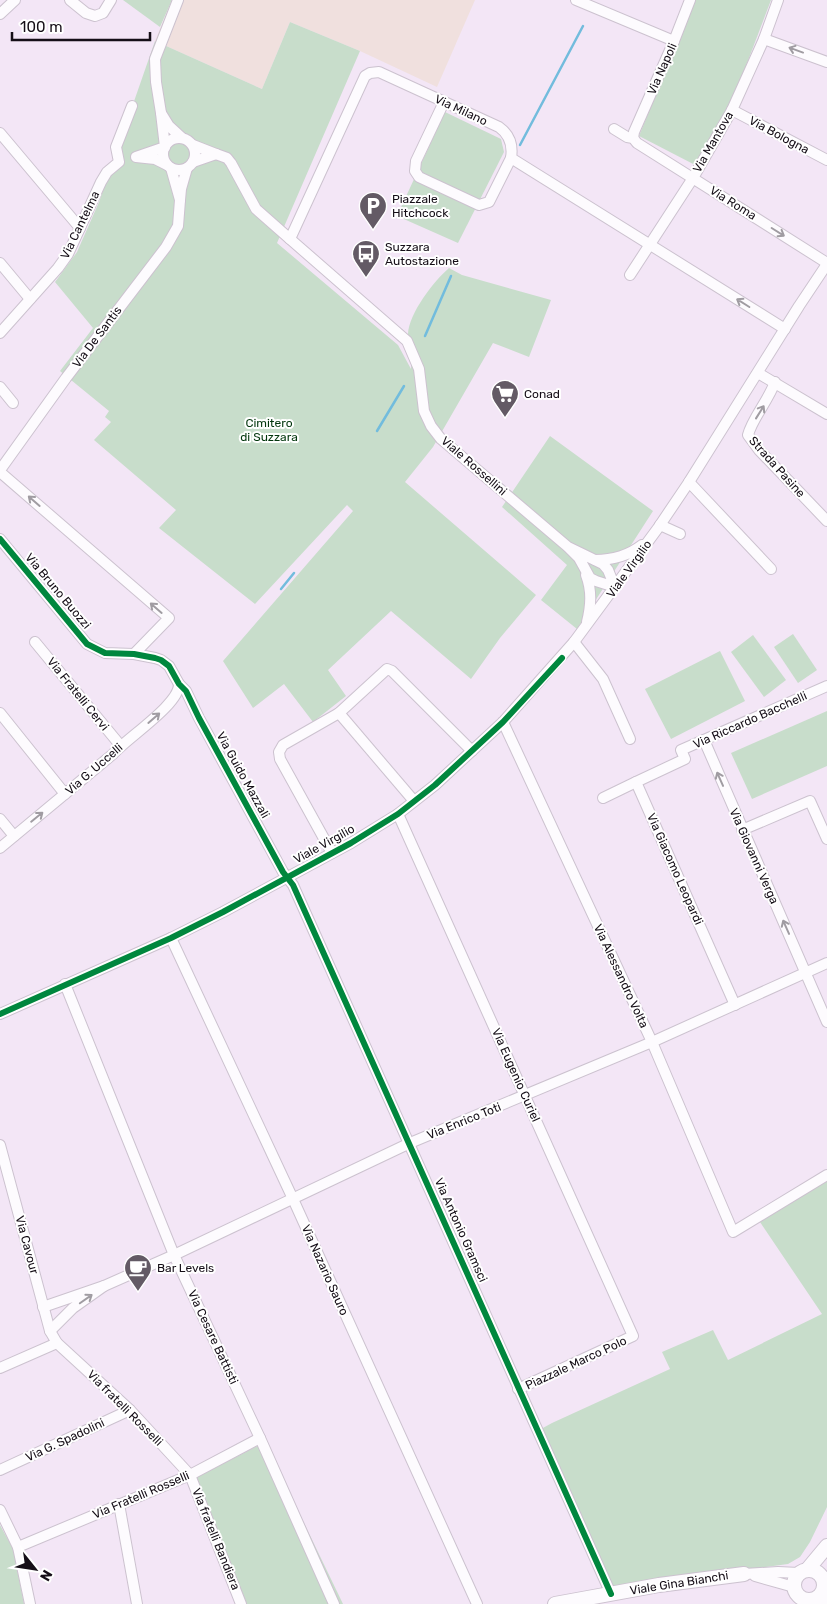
<svg xmlns="http://www.w3.org/2000/svg" width="827" height="1604" font-family="Rubik,sans-serif">
<rect width="100%" height="100%" fill="#f3e6f6"/>
<path fill="#f0e0de" d="M 172,0 L 475,0 L 437,87 L 360,51 L 290,22 L 262,89 L 155,41 Z"/>
<g fill="#c8ddcb">
<path d="M 123,0 L 172,0 L 160,27 Z"/>
<path d="M 694,0 L 771,0 L 730,108 L 699,167 L 639,136 Z"/>
<path d="M 290,22 L 360,51 L 277,243 L 398,345 L 411,369 C 412,358 408,346 408,334 C 409,313 434,281 449,268 L 462,275 L 551,300 L 529,357 L 493,343 L 433,447 L 405,482 L 536,595 L 500,638 L 471,679 L 391,611 L 328,670 L 346,696 L 313,722 L 284,684 L 253,708 L 223,661 L 353,511 L 347,505 L 255,604 L 159,528 L 176,510 L 94,440 L 111,422 L 105,417 L 109,411 L 60,371 L 93,328 L 55,282 L 77,252 L 99,202 L 155,41 L 262,89 Z"/>
<path d="M 445,112 L 501,139 L 504,152 L 458,243 L 397,216 Z"/>
<path d="M 550,436 L 653,511 L 577,629 L 541,600 L 567,565 L 502,507 Z"/>
<path d="M 793,634 L 817,670 L 798,683 L 774,647 Z"/>
<path d="M 753,635 L 786,680 L 764,697 L 731,652 Z"/>
<path d="M 720,651 L 745,701 L 671,739 L 645,689 Z"/>
<path d="M 827,711 L 827,766 L 752,799 L 731,753 Z"/>
<path d="M 827,1179 L 827,1507 L 810,1542 L 800,1557 L 788,1564 L 612,1587 L 541,1429 L 552,1423 L 670,1369 L 662,1352 L 713,1330 L 728,1360 L 822,1314 L 760,1222 Z"/>
<path d="M 265,1442 L 343,1604 L 247,1604 L 195,1478 Z"/>
<path d="M 0,1525 L 13,1549 L 24,1604 L 0,1604 Z"/>
</g>
<g fill="none" stroke-linecap="round" stroke-linejoin="round">
<g stroke="#72bcdd" stroke-width="2.5">
<path d="M 520,145 L 583,26"/>
<path d="M 425,336 L 451,276"/>
<path d="M 377,431 L 404,386"/>
<path d="M 281,589 L 294,573"/>
</g>
<defs>
<g id="street">
<path d="M 70,0 L 86,13 L 95,16 L 103,13 L 111,0"/>
<path d="M 576,0 L 674,41"/>
<path d="M 0,14 L 15,0"/>
<path d="M 764,39 L 827,62"/>
<path d="M 444,102 L 416,161 L 415,171 L 419,177 L 479,205 L 489,202 L 511,158"/>
<path d="M 732,110 L 827,160"/>
<path d="M 161,113 L 156,82 L 155,59 L 178,0"/>
<path d="M 614,129 L 627,137 L 633,138 L 637,143 L 827,263"/>
<path d="M 0,133 L 80,228"/>
<path d="M 633,138 L 634,132 L 674,41 L 690,0"/>
<circle cx="179" cy="154" r="16"/>
<path d="M 193,145 L 216,154 L 193,162"/>
<path d="M 216,154 L 227,158 L 231,163 L 256,209 L 290,239 L 365,76 L 370,73 L 379,72 L 499,127 C 510,135 513,146 511,158 L 785,329"/>
<path d="M 167,165 L 155,159 L 136,157 L 165,147 L 161,113 L 169,126 L 182,138"/>
<path d="M 171,168 L 180,200 L 181,189 L 187,168"/>
<path d="M 290,239 L 407,341 L 419,369 L 424,411 L 431,426 L 441,439 L 568,547 L 579,558 L 590,578 L 596,581 L 615,587 L 608,570 L 603,564 L 568,547"/>
<path d="M 0,263 L 30,299"/>
<path d="M 630,275 L 693,178 L 732,110 L 764,39 L 778,0"/>
<path d="M 0,333 L 58,268 L 68,254 L 101,182 L 107,172 L 119,162 L 116,147 L 132,106"/>
<path d="M 758,373 L 827,414"/>
<path d="M 775,382 C 768,401 752,419 748,435 L 759,450 L 827,521"/>
<path d="M 0,387 L 13,403"/>
<path d="M 0,470 L 66,378 L 166,247 L 178,226 L 180,200"/>
<path d="M 0,472 L 169,618 L 134,654"/>
<path d="M 689,482 L 771,569"/>
<path d="M 660,525 L 680,534"/>
<path d="M 0,539 L 87,644 L 105,653 L 134,654 L 155,658 L 161,660 L 169,666 L 179,684 L 186,691 L 199,718 L 283,872 L 293,885 L 611,1594"/>
<path d="M 595,560 C 613,560 628,556 642,545"/>
<path d="M 586,575 C 592,591 591,605 587,622"/>
<path d="M 35,642 L 120,745"/>
<path d="M 574,642 L 603,679 L 630,739"/>
<path d="M 0,713 L 65,794"/>
<path d="M 339,713 L 414,801"/>
<path d="M 503,722 L 652,1042 L 733,1232 L 827,1175"/>
<path d="M 704,740 L 827,1022"/>
<path d="M 603,798 L 636,782"/>
<path d="M 398,814 L 633,1336 L 518,1389"/>
<path d="M 0,819 L 14,836"/>
<path d="M 742,830 L 810,801 L 827,839"/>
<path d="M 0,848 L 113,754 C 127,738 180,704 179,684"/>
<path d="M 332,853 L 280,759 L 279,752 L 283,745 L 339,713 L 387,669 L 392,671 L 472,751"/>
<path d="M 171,938 L 293,1199 L 477,1604"/>
<path d="M 65,984 L 174,1255 L 260,1438 L 334,1604"/>
<path d="M 735,1005 L 636,782 L 685,759 L 681,750 L 827,686"/>
<path d="M 0,1014 L 171,938 L 223,912 L 351,843 L 398,814 L 435,785 L 503,722 L 574,642 L 658,528 L 689,482 L 799,306 L 827,264"/>
<path d="M 0,1145 L 50,1331 L 57,1343 L 130,1410 L 190,1475 L 241,1604"/>
<path d="M 104,1286 L 174,1255 L 410,1143 L 652,1042 L 827,963"/>
<path d="M 43,1307 L 104,1286 L 73,1308 L 50,1331"/>
<path d="M 0,1368 L 57,1343"/>
<path d="M 0,1470 L 130,1410"/>
<path d="M 119,1504 L 137,1604"/>
<path d="M 0,1510 L 18,1547 L 30,1604"/>
<path d="M 18,1547 L 190,1475 L 260,1438"/>
<path d="M 744,1574 L 778,1572 L 799,1573"/>
<path d="M 755,1576 L 794,1587"/>
<path d="M 823,1587 L 827,1591"/>
<path d="M 814,1598 L 827,1602"/>
</g>
<g id="secondary">
<path d="M 807,1570 L 827,1546"/>
<circle cx="809" cy="1585" r="15"/>
<path d="M 555,1604 L 659,1585 L 744,1574"/>
</g>
</defs>
<use href="#street" stroke="#ccc2cf" stroke-width="12"/>
<use href="#secondary" stroke="#ccc2cf" stroke-width="16"/>
<use href="#street" stroke="#fdfbfe" stroke-width="10"/>
<use href="#secondary" stroke="#fdfbfe" stroke-width="14"/>
<defs>
<g id="cycleway">
<path d="M 0,539 L 87,644 L 105,653 L 134,654 L 155,658 L 161,660 L 169,666 L 179,684 L 186,691 L 199,718 L 283,872 L 293,885 L 611,1594"/>
<path d="M 0,1014 L 171,938 L 223,912 L 351,843 L 398,814 L 435,785 L 503,722 L 562,658"/>
</g>
</defs>
<use href="#cycleway" stroke="#fff" stroke-width="9"/>
<use href="#cycleway" stroke="#00873e" stroke-width="6"/>
</g>
<defs><path id="oneway-shaft" d="M-6 0H5M1.5-3L5.5 0L1.5 3" fill="none" stroke-width="1.6" stroke-linecap="round" stroke-linejoin="round" transform="scale(1.25)"/></defs>
<g stroke="#a09ca2">
<use href="#oneway-shaft" transform="translate(796 50) rotate(-160)"/>
<use href="#oneway-shaft" transform="translate(778 232) rotate(32)"/>
<use href="#oneway-shaft" transform="translate(743 303) rotate(-148)"/>
<use href="#oneway-shaft" transform="translate(760 412) rotate(-58)"/>
<use href="#oneway-shaft" transform="translate(34 501) rotate(-139)"/>
<use href="#oneway-shaft" transform="translate(156 608) rotate(-139)"/>
<use href="#oneway-shaft" transform="translate(154 718) rotate(-41)"/>
<use href="#oneway-shaft" transform="translate(720 779) rotate(-114)"/>
<use href="#oneway-shaft" transform="translate(37 817) rotate(-39)"/>
<use href="#oneway-shaft" transform="translate(786 927) rotate(-114)"/>
<use href="#oneway-shaft" transform="translate(86 1299) rotate(-35)"/>
</g>
<defs>
<symbol id="parking-pin" viewBox="-11 -11 22 30"><path d="M0 17L-7.5 6A9.5 9.5 0 1 1 7.5 6Z" fill="#635a65" stroke="#fff"/><path d="M-3.5-5.5H1a3.5 3.5 0 0 1 0 7H-1V5.5H-3.5ZM-1-3.4V-.6H.8a1.4 1.4 0 0 0 0-2.8Z" fill="#fff"/></symbol>
<symbol id="bus-pin" viewBox="-11 -11 22 30"><path d="M0 17L-7.5 6A9.5 9.5 0 1 1 7.5 6Z" fill="#635a65" stroke="#fff"/><path d="M-5-6H5V4H4V6H2V4H-2V6H-4V4H-5ZM-3.5-4V0h7V-4ZM-3.5 1.2v1.5H-2V1.2ZM2 1.2v1.5H3.5V1.2Z" fill="#fff"/></symbol>
<symbol id="supermarket-pin" viewBox="-11 -11 22 30"><path d="M0 17L-7.5 6A9.5 9.5 0 1 1 7.5 6Z" fill="#635a65" stroke="#fff"/><path d="M-6-5.5h2.5l.6 2H6L4.5 2H-2.5L-4.4-4H-6ZM-1.5 3.2a1.3 1.3 0 1 0 .1 0ZM3 3.2a1.3 1.3 0 1 0 .1 0Z" fill="#fff"/></symbol>
<symbol id="cafe-pin" viewBox="-11 -11 22 30"><path d="M0 17L-7.5 6A9.5 9.5 0 1 1 7.5 6Z" fill="#635a65" stroke="#fff"/><path d="M-5.5-4.5H6V0H3Q3 3.5 0 3.5H-2.5Q-5.5 3.5-5.5 0ZM3-3.2v2h1.7v-2ZM-6 4.5H4V6H-6Z" fill="#fff"/></symbol>
</defs>
<g fill-rule="evenodd">
<use href="#parking-pin" x="357" y="190" width="32" height="43"/>
<use href="#bus-pin" x="350" y="238" width="32" height="43"/>
<use href="#supermarket-pin" x="489" y="378" width="32" height="43"/>
<use href="#cafe-pin" x="122" y="1252" width="32" height="43"/>
</g>
<g text-anchor="middle" dominant-baseline="central" stroke-width="4" stroke-linejoin="round" paint-order="stroke">
<g font-size="12" fill="#150e17" stroke="#fff">
<text transform="translate(662 69) rotate(-66)">Via Napoli</text>
<text transform="translate(461 110) rotate(25)">Via Milano</text>
<text transform="translate(779 135) rotate(28)">Via Bologna</text>
<text transform="translate(713 142) rotate(-60)">Via Mantova</text>
<text transform="translate(733 203) rotate(32)">Via Roma</text>
<text transform="translate(80 225) rotate(-64)">Via Cantelma</text>
<text transform="translate(97 337) rotate(-53)">Via De Santis</text>
<text transform="translate(474 466) rotate(41)">Viale Rossellini</text>
<text transform="translate(777 467) rotate(48)">Strada Pasine</text>
<text transform="translate(629 569) rotate(-54)">Viale Virgilio</text>
<text transform="translate(58 591) rotate(50)">Via Bruno Buozzi</text>
<text transform="translate(78 694) rotate(51)">Via Fratelli Cervi</text>
<text transform="translate(750 720) rotate(-24)">Via Riccardo Bacchelli</text>
<text transform="translate(94 769) rotate(-41)">Via G. Uccelli</text>
<text transform="translate(243 775) rotate(61)">Via Guido Mazzali</text>
<text transform="translate(324 844) rotate(-29)">Viale Virgilio</text>
<text transform="translate(754 856) rotate(66)">Via Giovanni Verga</text>
<text transform="translate(675 869) rotate(66)">Via Giacomo Leopardi</text>
<text transform="translate(621 976) rotate(65)">Via Alessandro Volta</text>
<text transform="translate(516 1075) rotate(66)">Via Eugenio Curiel</text>
<text transform="translate(464 1121) rotate(-22)">Via Enrico Toti</text>
<text transform="translate(461 1230) rotate(66)">Via Antonio Gramsci</text>
<text transform="translate(27 1245) rotate(75)">Via Cavour</text>
<text transform="translate(325 1270) rotate(66)">Via Nazario Sauro</text>
<text transform="translate(213 1337) rotate(65)">Via Cesare Battisti</text>
<text transform="translate(576 1363) rotate(-25)">Piazzale Marco Polo</text>
<text transform="translate(125 1408) rotate(45)">Via fratelli Rosselli</text>
<text transform="translate(65 1440) rotate(-25)">Via G. Spadolini</text>
<text transform="translate(141 1495) rotate(-23)">Via Fratelli Rosselli</text>
<text transform="translate(216 1539) rotate(68)">Via fratelli Bandiera</text>
<text transform="translate(679 1583) rotate(-9)">Viale Gina Bianchi</text>
</g>
<g font-size="12" fill="#150e17" stroke="#fff" text-anchor="start">
<text x="392" y="199">Piazzale<tspan x="392" dy="14">Hitchcock</tspan></text>
<text x="385" y="247">Suzzara<tspan x="385" dy="14">Autostazione</tspan></text>
<text x="524" y="394">Conad</text>
<text x="157" y="1268">Bar Levels</text>
</g>
<g font-size="12" fill="#02360d" stroke="#fff">
<text x="269" y="423">Cimitero<tspan x="269" dy="14">di Suzzara</tspan></text>
</g>
</g>
<g transform="translate(35 1569) rotate(120)" stroke="#ffffff" stroke-width="4" paint-order="stroke">
<path d="M0-4L9 19L0 12L-9 19Z" fill="#150e17"/>
<text y="-8" font-size="14" font-weight="bold" text-anchor="middle" fill="#150e17">N</text>
</g>
<path d="M12 32v8h138v-8" fill="none" stroke="#150e17" stroke-width="2.5"/>
<text x="20" y="32" font-size="15" fill="#150e17" stroke="#ffffff" stroke-width="4" paint-order="stroke">100 m</text>
</svg>
